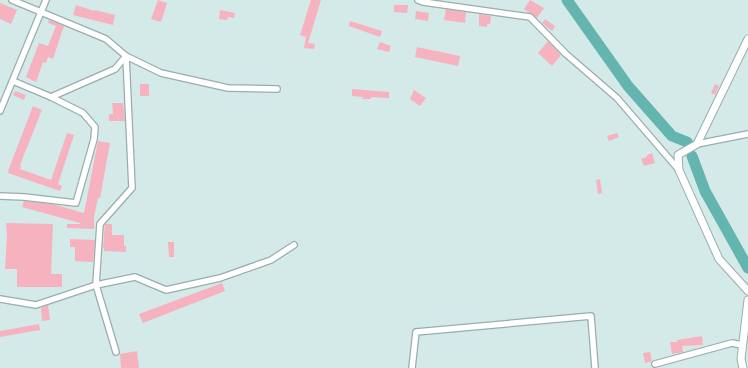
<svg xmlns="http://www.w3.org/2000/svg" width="748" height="368" font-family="Overpass,sans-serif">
<rect width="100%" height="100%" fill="#d4eae8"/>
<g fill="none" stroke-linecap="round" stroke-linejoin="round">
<g stroke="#64b5af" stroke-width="11">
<path d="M 567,0 L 628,86 L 672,136 L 687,142 L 689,145"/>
<path d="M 692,156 L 705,191 L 748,268"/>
</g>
</g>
<g fill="#f6b2bf">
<path d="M 158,0 L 167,3 L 161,22 L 151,19 Z"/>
<path d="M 311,0 L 321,0 L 308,43 L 315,44 L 314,49 L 304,48 L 306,37 L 300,35 Z"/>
<path d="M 530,0 L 544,8 L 537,18 L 524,9 Z"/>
<path d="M 0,3 L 17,10 L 11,24 L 0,19 Z"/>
<path d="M 76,5 L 94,11 L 95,10 L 115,15 L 113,25 L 73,15 Z"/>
<path d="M 394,5 L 408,5 L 407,13 L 394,12 Z"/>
<path d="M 446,9 L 466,12 L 465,23 L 444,20 Z"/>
<path d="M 220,10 L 235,13 L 234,18 L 228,17 L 227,20 L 219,19 Z"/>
<path d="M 416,11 L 429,13 L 428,21 L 415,19 Z"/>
<path d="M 479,14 L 491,16 L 490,24 L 487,24 L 487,27 L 479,26 Z"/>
<path d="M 545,19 L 555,26 L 552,31 L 542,23 Z"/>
<path d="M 49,20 L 64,26 L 53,59 L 48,57 L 46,63 L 43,62 L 36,82 L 26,77 L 39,43 L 48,46 L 56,26 L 48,23 Z"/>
<path d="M 350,21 L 382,31 L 380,37 L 349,26 Z"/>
<path d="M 548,41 L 561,55 L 552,66 L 538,53 Z"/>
<path d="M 380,42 L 391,46 L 389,52 L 377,49 Z"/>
<path d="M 417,47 L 460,56 L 458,66 L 415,57 Z"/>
<rect x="140" y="84" width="9" height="12"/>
<path d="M 715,84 L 719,86 L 715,95 L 711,93 Z"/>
<path d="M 352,89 L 389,92 L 389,98 L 371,97 L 371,99 L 362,99 L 363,97 L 352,96 Z"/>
<path d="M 414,90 L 426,98 L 420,106 L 410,99 Z"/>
<path d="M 15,91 L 26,95 L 24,100 L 13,95 Z"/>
<path d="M 112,103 L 123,103 L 125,121 L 109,121 L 109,114 L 113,114 Z"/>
<path d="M 33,106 L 42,110 L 20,165 L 21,165 L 20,169 L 51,180 L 67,133 L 74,135 L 58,184 L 62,186 L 60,191 L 8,173 L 9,171 L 8,171 Z"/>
<path d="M 617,133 L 619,137 L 609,141 L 607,136 Z"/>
<path d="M 98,141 L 110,143 L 100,198 L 98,198 L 94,217 L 94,229 L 67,228 L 67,224 L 80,224 L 80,223 L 22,207 L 24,201 L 52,204 L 84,213 Z"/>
<path d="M 652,153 L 655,163 L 644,166 L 641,159 L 647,157 L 647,155 Z"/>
<path d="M 600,179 L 602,193 L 598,194 L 596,180 Z"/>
<path d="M 6,223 L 53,224 L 51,274 L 62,274 L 62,287 L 17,287 L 17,269 L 5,269 L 7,236 Z"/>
<path d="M 105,224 L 112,224 L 112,235 L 124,235 L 124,246 L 126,246 L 126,252 L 104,251 L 104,248 L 103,248 Z"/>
<path d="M 70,239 L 95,240 L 93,262 L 75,261 L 75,247 L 70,247 Z"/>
<path d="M 168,242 L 174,242 L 174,257 L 169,257 Z"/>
<path d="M 222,283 L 225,291 L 143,323 L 139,314 Z"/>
<path d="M 48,305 L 50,320 L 42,321 L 41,308 Z"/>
<path d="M 39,324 L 40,330 L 0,337 L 0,331 Z"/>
<path d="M 702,336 L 703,345 L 682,346 L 683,352 L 672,354 L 670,342 L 677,342 L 677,340 Z"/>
<path d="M 137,351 L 139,368 L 121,368 L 120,354 Z"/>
<path d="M 650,352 L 652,361 L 645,363 L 643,353 Z"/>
</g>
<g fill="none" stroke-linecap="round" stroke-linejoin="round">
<defs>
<g id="minor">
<path d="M 12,0 L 106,39 L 126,56 L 115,69 L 51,97"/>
<path d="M 418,0 L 423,2 L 530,17 L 566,54 L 617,98 L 679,170"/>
<path d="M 0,111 L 46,0"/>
<path d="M 697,144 L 748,134"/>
<path d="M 0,196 L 24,197 L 76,203 L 94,139 L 95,127 L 83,113 L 51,97 L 13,81"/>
<path d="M 0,299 L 36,305 L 96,285 L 135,277 L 166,290 L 220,278 L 271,260 L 294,245"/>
<path d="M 116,352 L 96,285 L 100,224 L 132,188 L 126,56 L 161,73 L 228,88 L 277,89"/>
<path d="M 655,364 L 732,343 L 742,345"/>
<path d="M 412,368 L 416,332 L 591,316 L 595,368"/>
</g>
<g id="tertiary">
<path d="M 748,39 L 697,144 L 678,155 L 679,170 L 719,259 L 748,291"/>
<path d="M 743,368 L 741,359 L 748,300"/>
</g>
</defs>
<use href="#minor" stroke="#99aeac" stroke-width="8"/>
<use href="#tertiary" stroke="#99aeac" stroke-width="9"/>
<use href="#minor" stroke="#fff" stroke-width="5.5"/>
<use href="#tertiary" stroke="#fff" stroke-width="7"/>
</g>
</svg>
